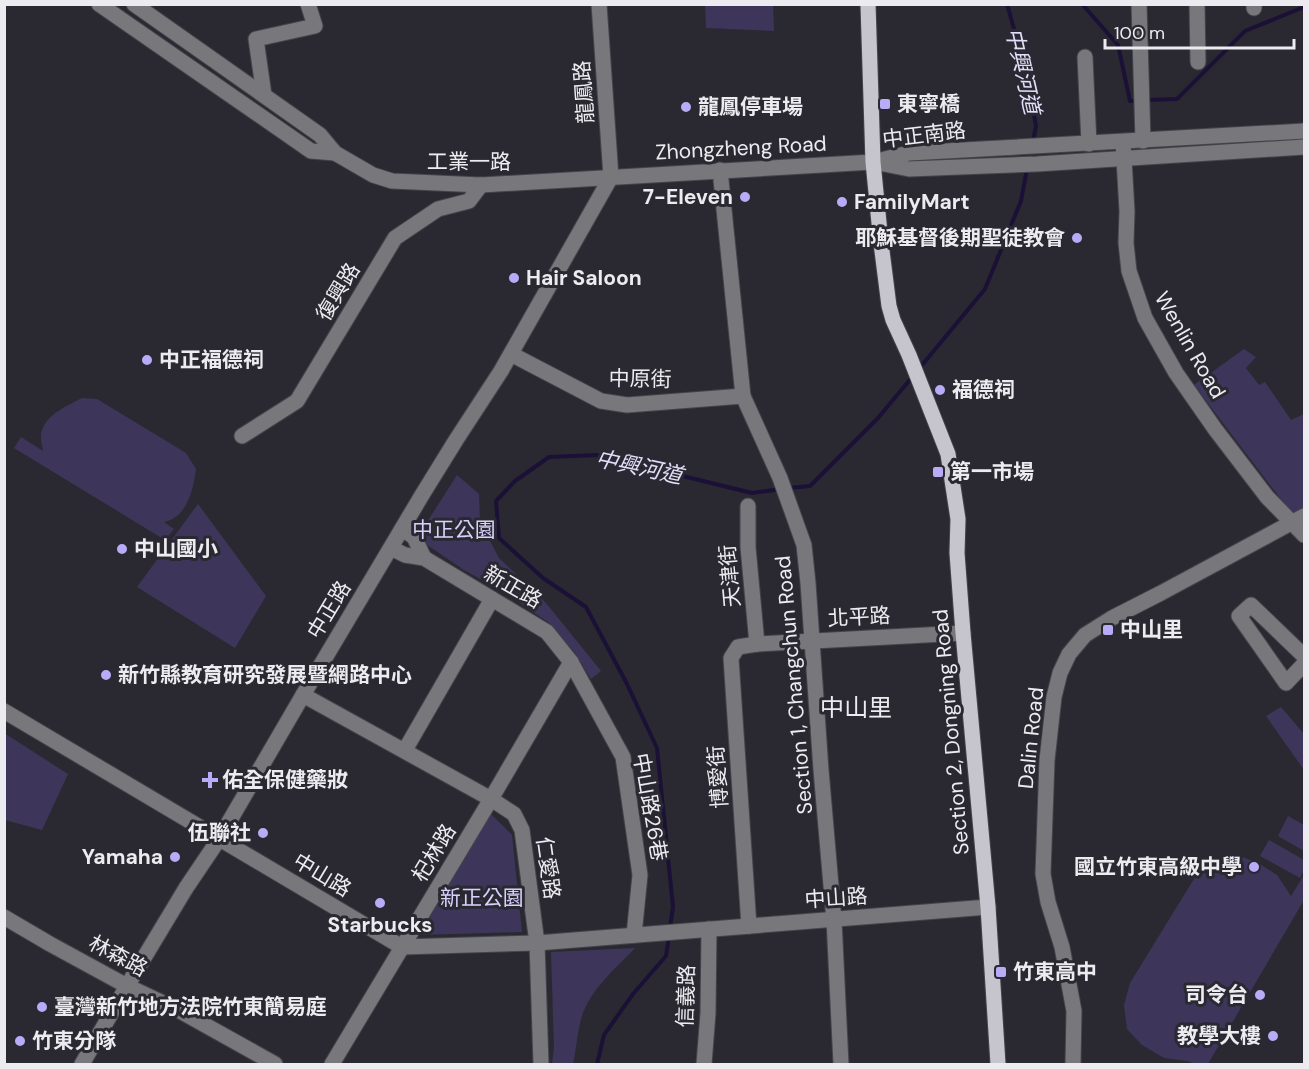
<svg xmlns="http://www.w3.org/2000/svg" width="1309" height="1069" font-family="'DM Sans','Noto Sans TC',sans-serif">
<rect width="100%" height="100%" fill="#2a2931"/>
<g fill="#3d365a">
<path d="M 705,5 L 773,5 L 774,31 L 706,28 Z"/>
<path d="M 1244,349 L 1256,357 L 1246,368 L 1259,385 L 1265,382 L 1291,420 L 1304,414 L 1304,508 L 1293,515 L 1194,385 Z"/>
<path d="M 82,398 L 97,399 L 186,453 L 196,469 C 194,485 189,509 174,518 C 171,520 167,521 164,522 L 174,529 L 165,540 L 14,448 L 21,437 L 43,451 C 42,446 41,441 41,436 C 42,416 67,406 82,398 Z"/>
<path d="M 457,475 L 479,494 L 480,522 L 499,558 L 546,603 L 601,671 L 591,679 L 575,653 L 548,622 L 497,588 L 464,570 L 417,538 Z"/>
<path d="M 198,504 L 266,596 L 235,648 L 137,587 Z"/>
<path d="M 1281,707 L 1304,734 L 1304,770 L 1266,716 Z"/>
<path d="M 4,733 L 68,774 L 42,830 L 5,820 Z"/>
<path d="M 489,812 L 512,835 L 522,932 L 420,935 Z"/>
<path d="M 1288,816 L 1304,825 L 1304,851 L 1278,836 Z"/>
<path d="M 1269,840 L 1304,860 L 1304,870 L 1300,878 L 1260,856 Z"/>
<path d="M 1237,855 L 1258,863 L 1277,875 L 1291,896 L 1304,875 L 1304,900 L 1208,1064 L 1194,1064 L 1188,1061 L 1164,1058 L 1142,1045 L 1127,1029 L 1124,1005 L 1130,983 L 1197,874 L 1217,859 Z"/>
<path d="M 635,948 C 614,970 587,992 580,1023 C 577,1036 576,1051 573,1064 L 552,1064 L 554,1047 L 551,952 Z"/>
</g>
<g fill="none" stroke-linecap="round" stroke-linejoin="round">
<g stroke="#1b1036" stroke-width="4">
<path d="M 1007,4 L 1027,76 L 1036,126 L 1033,141"/>
<path d="M 1082,4 L 1118,45 L 1130,101 L 1139,101"/>
<path d="M 1146,100 L 1177,99 L 1245,31 L 1304,7"/>
<path d="M 918,370 L 985,289 L 1021,201 L 1027,169"/>
<path d="M 789,488 L 810,486 L 878,418 L 913,376"/>
<path d="M 670,928 L 673,907 L 657,748 L 627,684 L 586,607 L 543,578 L 499,538 L 496,501 L 515,481 L 549,457 L 597,455 L 752,493 L 781,489"/>
<path d="M 597,1064 L 604,1035 L 633,994 L 666,956 L 669,936"/>
</g>
<defs>
<g id="minor">
<path d="M 99,4 L 311,151 L 335,153"/>
<path d="M 134,4 L 320,135 L 335,153 L 373,175 L 392,181 L 481,185 L 873,162 L 909,153 L 1304,131"/>
<path d="M 599,4 L 611,177"/>
<path d="M 1139,4 L 1143,141"/>
<path d="M 1197,4 L 1198,62"/>
<path d="M 1254,4 L 1254,8"/>
<path d="M 1085,57 L 1089,144"/>
<path d="M 264,95 L 256,39 L 315,26 L 308,4"/>
<path d="M 1123,142 L 1127,211 L 1126,243 L 1129,271 L 1145,318 L 1176,373 L 1215,429 L 1267,497 L 1304,535"/>
<path d="M 879,163 L 909,169 L 1037,164 L 1304,147"/>
<path d="M 720,170 L 743,396 L 780,478 L 804,545 L 808,583 L 821,770 L 834,920 L 841,1064"/>
<path d="M 511,354 L 601,401 L 627,405 L 743,396"/>
<path d="M 242,436 L 297,401 L 395,238 L 438,209 L 469,201 L 481,185"/>
<path d="M 748,506 L 748,547 L 757,644"/>
<path d="M 402,529 L 414,537 L 424,558"/>
<path d="M 391,548 L 405,555 L 424,558 L 547,632 L 571,662 L 623,757 L 640,875 L 634,935"/>
<path d="M 1304,656 L 1251,605 L 1239,616 L 1286,683 L 1304,664"/>
<path d="M 303,695 L 491,799 L 514,814 L 522,830 L 537,943 L 541,1064"/>
<path d="M 4,711 L 402,947 L 537,943 L 988,907"/>
<path d="M 405,750 L 492,599"/>
<path d="M 4,917 L 50,944 L 127,986 L 180,1011 L 275,1064"/>
<path d="M 749,926 L 731,658 L 738,647 L 757,644 L 963,633"/>
<path d="M 82,1064 L 127,986 L 186,888 L 219,839 L 303,695 L 422,495 L 456,440 L 501,371 L 611,177"/>
<path d="M 332,1064 L 491,799 L 571,662"/>
<path d="M 704,1064 L 708,1013 L 709,929"/>
<path d="M 1073,1064 L 1074,1011 L 1062,947 L 1048,902 L 1043,874 L 1047,760 L 1054,697 L 1060,673 L 1069,654 L 1085,635 L 1112,618 L 1161,593 L 1304,516"/>
</g>
<path id="major" d="M 868,4 L 873,162 L 881,243 L 889,306 L 893,320 L 909,355 L 948,454 L 958,519 L 957,553 L 963,633 L 988,907 L 998,1064"/>
</defs>
<use href="#minor" stroke="#45444c" stroke-width="17"/>
<use href="#major" stroke="#45444c" stroke-width="17"/>
<use href="#minor" stroke="#78777b" stroke-width="15"/>
<use href="#major" stroke="#c6c5cd" stroke-width="15"/>
</g>
<g fill="#b9abf7" stroke="#2a2931" stroke-width="2">
<rect x="879" y="98" width="12" height="12" rx="3"/>
<circle cx="686" cy="107" r="6"/>
<circle cx="745" cy="197" r="6"/>
<circle cx="842" cy="202" r="6"/>
<circle cx="1077" cy="238" r="6"/>
<circle cx="514" cy="278" r="6"/>
<circle cx="147" cy="360" r="6"/>
<circle cx="940" cy="390" r="6"/>
<rect x="932" y="466" width="12" height="12" rx="3"/>
<circle cx="122" cy="549" r="6"/>
<rect x="1102" y="624" width="12" height="12" rx="3"/>
<circle cx="106" cy="675" r="6"/>
<path d="M207 771h6v6h6v6h-6v6h-6v-6h-6v-6h6z"/>
<circle cx="263" cy="833" r="6"/>
<circle cx="175" cy="857" r="6"/>
<circle cx="1254" cy="867" r="6"/>
<circle cx="380" cy="903" r="6"/>
<rect x="995" y="966" width="12" height="12" rx="3"/>
<circle cx="1260" cy="995" r="6"/>
<circle cx="42" cy="1007" r="6"/>
<circle cx="1273" cy="1036" r="6"/>
<circle cx="20" cy="1041" r="6"/>
</g>
<g text-anchor="middle" dominant-baseline="central" stroke-width="6" stroke-linejoin="round" paint-order="stroke">
<g font-size="21" fill="#ebebf0" stroke="#2a2931">
<text transform="translate(584 92) rotate(-94)">龍鳳路</text>
<text transform="translate(924 135) rotate(-7)">中正南路</text>
<text transform="translate(741 148) rotate(-3)">Zhongzheng Road</text>
<text x="469" y="162">工業一路</text>
<text transform="translate(338 292) rotate(-59)">復興路</text>
<text transform="translate(1190 345) rotate(60)">Wenlin Road</text>
<text transform="translate(640 379) rotate(1)">中原街</text>
<text transform="translate(730 576) rotate(-95)">天津街</text>
<text transform="translate(513 587) rotate(30)">新正路</text>
<text transform="translate(329 610) rotate(-59)">中正路</text>
<text transform="translate(859 617) rotate(-3)">北平路</text>
<text transform="translate(794 685) rotate(-95)">Section 1, Changchun Road</text>
<text transform="translate(951 732) rotate(-95)">Section 2, Dongning Road</text>
<text transform="translate(1031 738) rotate(-84)">Dalin Road</text>
<text transform="translate(718 777) rotate(-94)">博愛街</text>
<text transform="translate(650 807) rotate(80)">中山路26巷</text>
<text transform="translate(434 853) rotate(-59)">杞林路</text>
<text transform="translate(548 868) rotate(82)">仁愛路</text>
<text transform="translate(322 875) rotate(31)">中山路</text>
<text transform="translate(836 898) rotate(-4)">中山路</text>
<text transform="translate(118 956) rotate(28)">林森路</text>
<text transform="translate(686 996) rotate(-88)">信義路</text>
</g>
<g font-size="21" font-weight="bold" fill="#ebebf0" stroke="#2a2931" text-anchor="start">
<text x="897" y="104">東寧橋</text>
<text x="698" y="107">龍鳳停車場</text>
<text x="733" y="197" text-anchor="end">7-Eleven</text>
<text x="854" y="202">FamilyMart</text>
<text x="1065" y="238" text-anchor="end">耶穌基督後期聖徒教會</text>
<text x="526" y="278">Hair Saloon</text>
<text x="159" y="360">中正福德祠</text>
<text x="952" y="390">福德祠</text>
<text x="950" y="472">第一市場</text>
<text x="134" y="549">中山國小</text>
<text x="1120" y="630">中山里</text>
<text x="118" y="675">新竹縣教育研究發展暨網路中心</text>
<text x="222" y="780">佑全保健藥妝</text>
<text x="251" y="833" text-anchor="end">伍聯社</text>
<text x="163" y="857" text-anchor="end">Yamaha</text>
<text x="1242" y="867" text-anchor="end">國立竹東高級中學</text>
<text x="380" y="925" text-anchor="middle">Starbucks</text>
<text x="1013" y="972">竹東高中</text>
<text x="1248" y="995" text-anchor="end">司令台</text>
<text x="54" y="1007">臺灣新竹地方法院竹東簡易庭</text>
<text x="1261" y="1036" text-anchor="end">教學大樓</text>
<text x="32" y="1041">竹東分隊</text>
</g>
<g font-size="21" fill="#d7d1fd" stroke="#2a2931">
<text x="454" y="530">中正公園</text>
<text x="482" y="898">新正公園</text>
</g>
<g font-size="22" font-style="italic" fill="#e2defb" stroke="#2a2931">
<text transform="translate(1023 71) rotate(77)">中興河道</text>
<text transform="translate(639 467) rotate(12)">中興河道</text>
</g>
<g font-size="24" fill="#ebebf0" stroke="#2a2931">
<text x="856" y="707">中山里</text>
</g>
</g>
<rect width="1309" height="1069" fill="none" stroke="#ebebf0" stroke-width="12"/>
<path d="M1105 39v9h189v-9" fill="none" stroke="#ebebf0" stroke-width="3"/>
<text x="1114" y="39" font-size="18" fill="#ebebf0" stroke="#2a2931" stroke-width="4.5" paint-order="stroke">100 m</text>
</svg>
